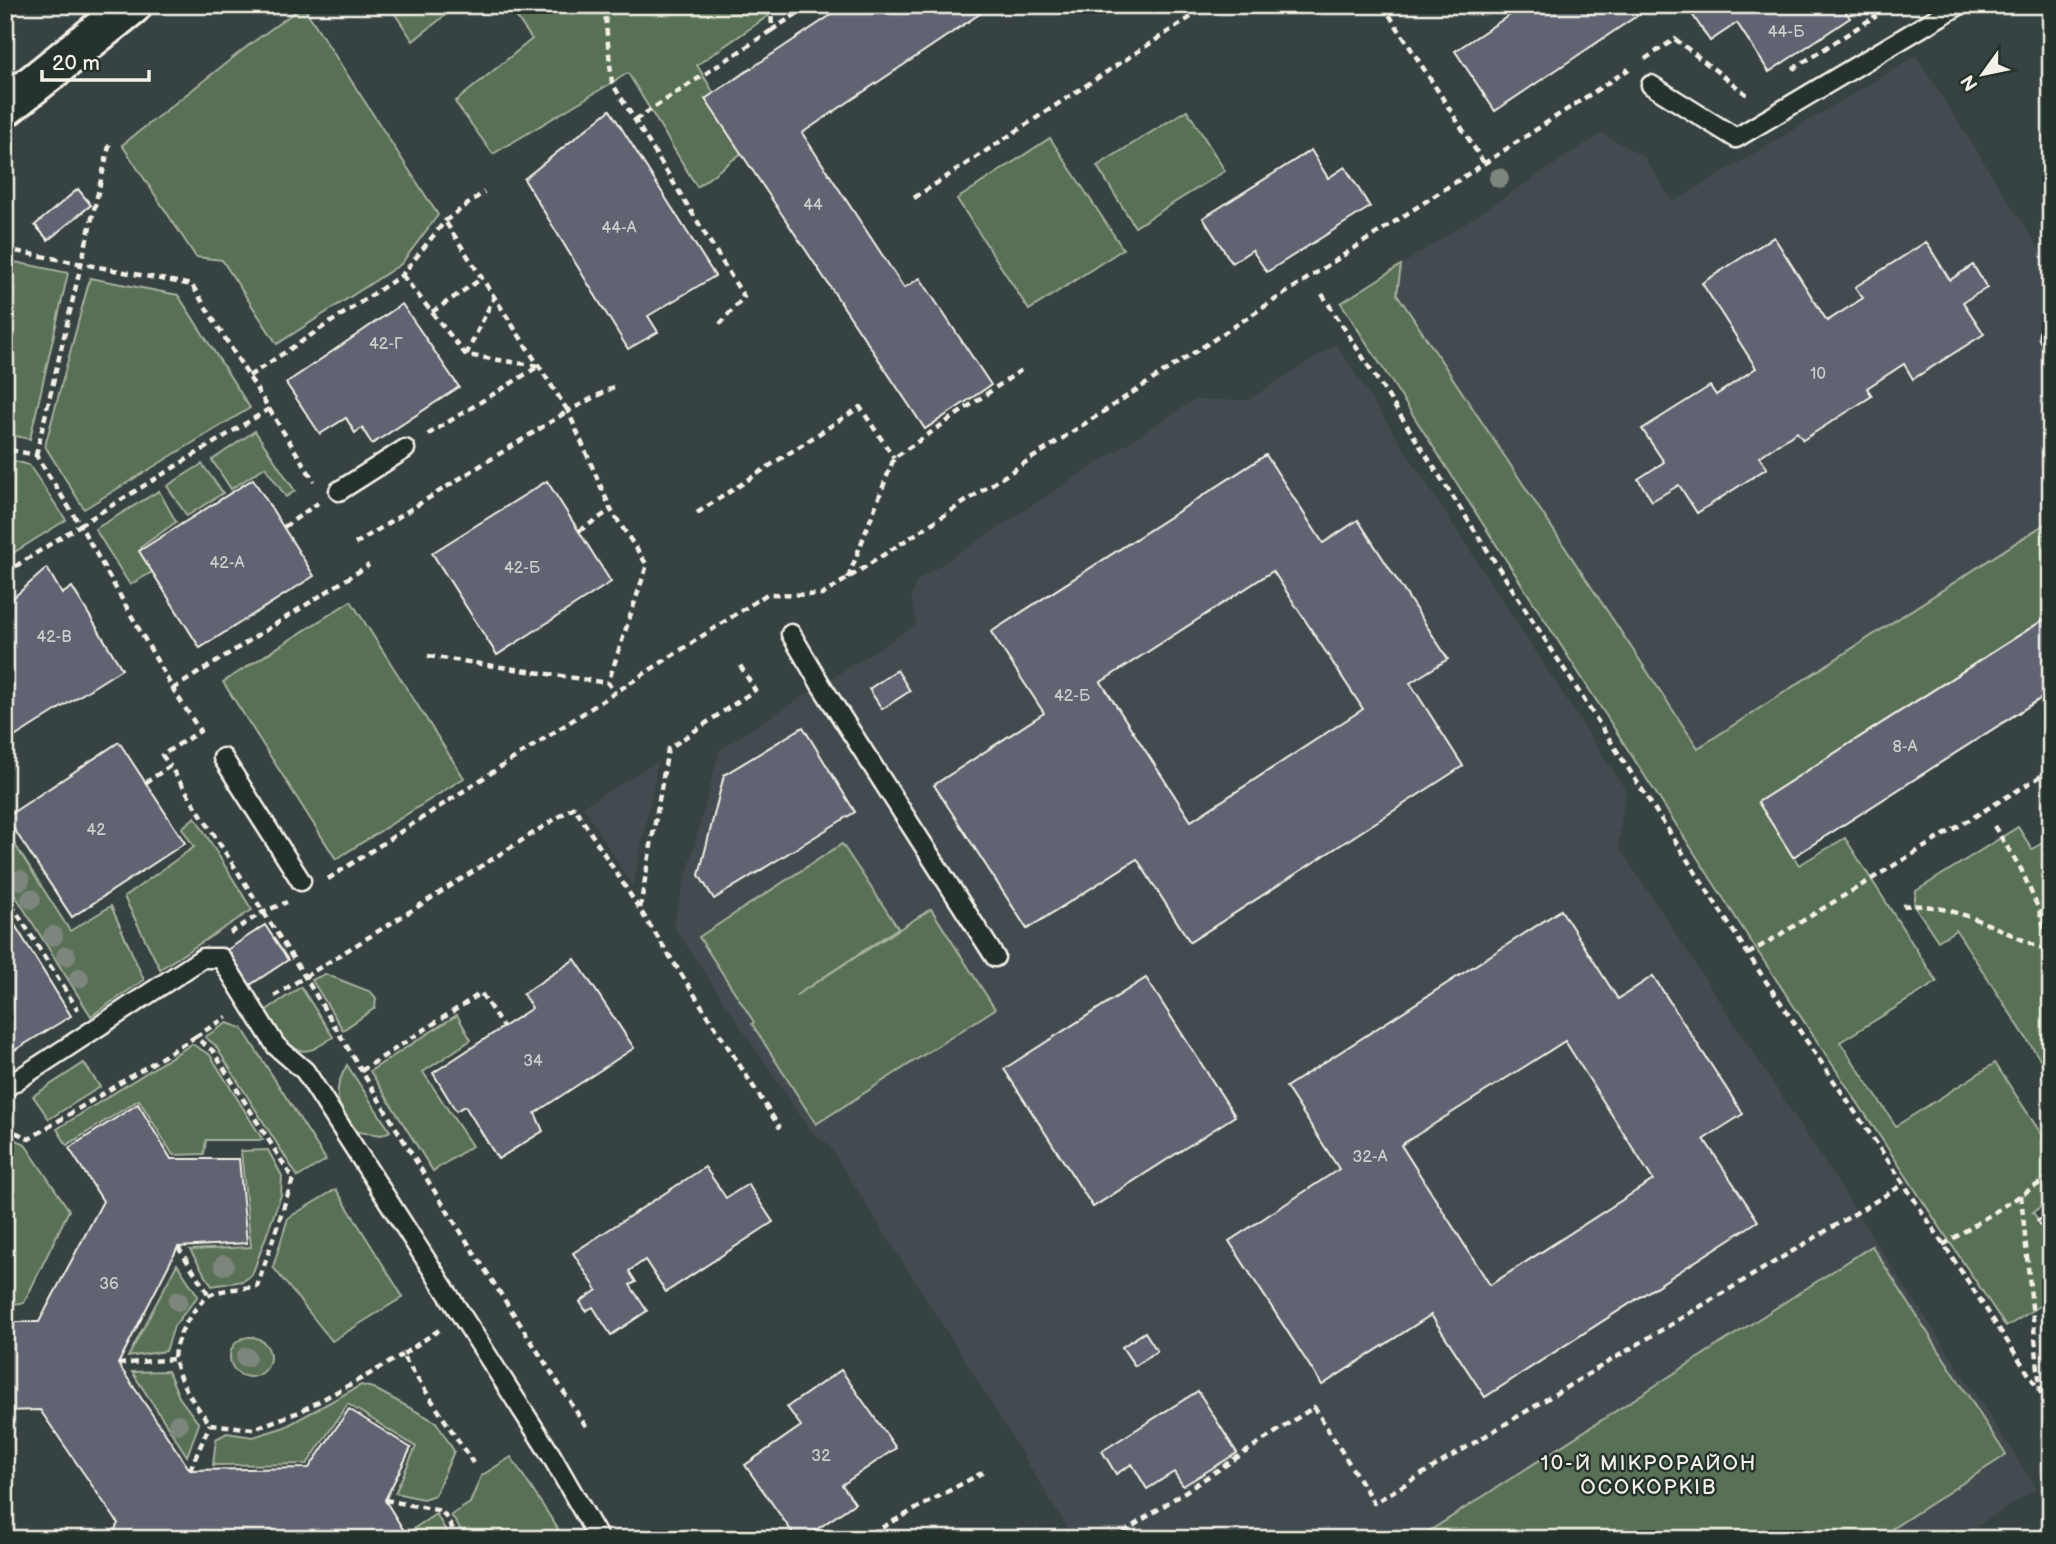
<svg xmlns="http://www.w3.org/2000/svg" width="2056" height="1544" font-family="'Balsamiq Sans',sans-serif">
<rect width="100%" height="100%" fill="#374242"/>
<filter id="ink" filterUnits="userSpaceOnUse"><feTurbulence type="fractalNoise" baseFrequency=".0143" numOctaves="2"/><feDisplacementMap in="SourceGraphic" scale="14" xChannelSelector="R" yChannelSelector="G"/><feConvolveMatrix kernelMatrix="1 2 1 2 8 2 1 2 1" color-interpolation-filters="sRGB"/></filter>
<g filter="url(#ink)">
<g fill="#434c50">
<path d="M 1916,56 L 2051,267 L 2051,520 L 1698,748 L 1397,294 L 1401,265 L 1602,133 L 1644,157 L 1673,202 Z"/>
<path d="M 1336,344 L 1626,791 L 1618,845 L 2037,1489 L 1957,1539 L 1074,1539 L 956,1346 L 828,1144 L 810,1131 L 673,925 L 720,749 L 917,624 L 911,599 L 917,580 L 1194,400 L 1248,400 Z"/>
<path d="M 658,761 L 633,888 L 583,806 Z"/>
</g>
<g fill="#586f54" stroke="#a6b09e" stroke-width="2">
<path d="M 389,5 L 458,5 L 413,41 Z"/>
<path d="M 508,5 L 784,5 L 697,65 L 747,149 L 697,187 L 628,73 L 493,154 L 455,102 L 532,39 Z"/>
<path d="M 303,6 L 438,215 L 401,264 L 277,344 L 222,260 L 196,257 L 122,145 L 249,45 Z"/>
<path d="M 1187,110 L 1225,171 L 1135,227 L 1097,166 Z"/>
<path d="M 1050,138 L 1123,249 L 1029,310 L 957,199 Z"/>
<path d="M 5,260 L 68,273 L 30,439 L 5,434 Z"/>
<path d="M 1401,265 L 1397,294 L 1698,748 L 2051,520 L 2051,615 L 1758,802 L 1799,865 L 1845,838 L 1937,982 L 1840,1042 L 1896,1126 L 1995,1063 L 2051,1149 L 2051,1200 L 2033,1212 L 2051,1242 L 2051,1299 L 2006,1327 L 1756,949 L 1341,303 Z"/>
<path d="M 90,278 L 178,295 L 250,408 L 84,509 L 45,446 Z"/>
<path d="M 255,431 L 295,491 L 286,497 L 265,467 L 231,489 L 212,460 Z"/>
<path d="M 5,458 L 29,465 L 66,520 L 5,558 Z"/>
<path d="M 202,464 L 223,493 L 187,516 L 167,486 Z"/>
<path d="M 159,491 L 176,522 L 141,547 L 152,572 L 130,585 L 95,529 Z"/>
<path d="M 351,601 L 464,778 L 336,859 L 223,682 Z"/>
<path d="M 195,817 L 252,910 L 160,969 L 124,897 L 194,847 L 182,828 Z"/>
<path d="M 2018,827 L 2032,849 L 2051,838 L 2051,1076 L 1956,930 L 1938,941 L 1914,905 L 1916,891 Z"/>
<path d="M 5,829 L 70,931 L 111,906 L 144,980 L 91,1016 L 5,879 Z"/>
<path d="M 842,844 L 898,928 L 795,996 L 931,909 L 995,1009 L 816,1124 L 752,1024 L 754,1022 L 699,937 Z"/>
<path d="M 325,974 L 371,992 L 376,998 L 375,1008 L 343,1030 L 312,980 Z"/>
<path d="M 301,987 L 333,1037 C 327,1041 320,1046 313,1049 C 288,1058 275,1029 265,1011 Z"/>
<path d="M 457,1015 L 471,1040 L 423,1072 L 472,1146 L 433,1171 L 370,1071 Z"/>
<path d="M 227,1023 L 242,1028 L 326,1160 L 298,1177 L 215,1045 L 205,1037 Z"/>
<path d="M 192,1044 L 210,1055 L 263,1140 L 206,1140 L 204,1154 L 173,1155 L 139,1100 L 67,1145 L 57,1129 Z"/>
<path d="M 84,1063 L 100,1087 L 49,1119 L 33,1096 Z"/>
<path d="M 347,1065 L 390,1131 L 382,1135 L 358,1132 C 337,1107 330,1095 347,1065 Z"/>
<path d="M 5,1136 L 24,1143 L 69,1210 L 24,1303 L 5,1304 Z"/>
<path d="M 268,1150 L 282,1176 L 281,1195 L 252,1275 L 243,1281 L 212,1286 L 190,1250 L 251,1247 L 241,1151 Z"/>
<path d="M 336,1189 L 403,1297 L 332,1341 L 273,1267 L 288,1218 Z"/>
<path d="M 1872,1246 L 2006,1455 L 1876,1539 L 1417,1539 Z"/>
<path d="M 177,1264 L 198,1296 L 174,1326 L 166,1351 L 128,1357 Z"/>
<circle cx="250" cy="1357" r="20"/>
<path d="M 168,1371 L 179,1397 L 199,1424 L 187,1456 L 132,1372 Z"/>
<path d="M 361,1385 L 373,1388 L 436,1422 L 454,1451 L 435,1495 L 423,1499 L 395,1493 L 416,1447 L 348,1404 L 307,1464 L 213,1465 L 216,1439 L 227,1433 L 253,1437 L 285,1427 Z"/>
<path d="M 511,1457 L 562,1535 L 556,1539 L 467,1539 L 451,1515 L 470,1503 L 481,1476 Z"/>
<path d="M 436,1514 L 451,1539 L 414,1539 L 410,1531 Z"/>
</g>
<g fill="#5e6472" stroke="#f4f1e8" stroke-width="2" fill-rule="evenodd">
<path d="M 846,5 L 993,5 L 802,133 L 904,288 L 920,278 L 991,385 L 925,429 L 705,99 Z"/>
<path d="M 1525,5 L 1653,5 L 1495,111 L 1455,51 Z"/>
<path d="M 1686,5 L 1841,5 L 1850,18 L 1769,72 L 1737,23 L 1710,41 Z"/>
<path d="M 610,110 L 715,276 L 648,316 L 658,332 L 628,349 L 524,179 Z"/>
<path d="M 1311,150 L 1328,178 L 1345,167 L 1370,207 L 1267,272 L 1252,250 L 1232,263 L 1203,218 Z"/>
<path d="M 78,189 L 91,205 L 48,240 L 35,225 Z"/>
<path d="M 1774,237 L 1827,321 L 1863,298 L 1855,287 L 1926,242 L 1950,280 L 1973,265 L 1987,288 L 1963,302 L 1984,334 L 1913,379 L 1904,364 L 1867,388 L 1872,396 L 1803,440 L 1797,432 L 1759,457 L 1767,468 L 1697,513 L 1679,485 L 1652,501 L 1638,479 L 1664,462 L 1642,429 L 1710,386 L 1716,395 L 1756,368 L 1702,283 Z"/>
<path d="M 402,304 L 459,387 L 372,444 L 362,428 L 355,433 L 346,418 L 320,434 L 286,383 Z"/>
<path d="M 1266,455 L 1323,543 L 1358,520 L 1448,659 L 1410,683 L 1463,766 L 1190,942 L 1137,859 L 1027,929 L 934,785 L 1044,713 L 991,632 ZM 1273,571 L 1363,709 L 1191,821 L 1101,682 Z"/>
<path d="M 253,479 L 314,576 L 200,648 L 139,551 Z"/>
<path d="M 547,481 L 611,582 L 497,655 L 432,553 Z"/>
<path d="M 47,568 L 62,594 L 72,587 L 122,669 L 5,743 L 5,605 Z"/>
<path d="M 2051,615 L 2051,692 L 1793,857 L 1758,802 Z"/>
<path d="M 897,670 L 910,691 L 882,709 L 869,689 Z"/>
<path d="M 803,727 L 855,812 L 714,899 L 699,875 L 724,775 Z"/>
<path d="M 119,742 L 185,843 L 72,917 L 6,817 Z"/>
<path d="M 5,909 L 71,1016 L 5,1056 Z"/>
<path d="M 1561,910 L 1618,999 L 1653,976 L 1743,1114 L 1704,1139 L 1758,1221 L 1485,1397 L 1431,1315 L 1322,1385 L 1229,1241 L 1339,1169 L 1286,1087 ZM 1565,1041 L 1653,1180 L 1490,1285 L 1401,1145 Z"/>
<path d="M 265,925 L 288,960 L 250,985 L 227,950 Z"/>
<path d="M 575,959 L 634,1048 L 535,1113 L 543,1131 L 498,1159 L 465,1106 L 456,1111 L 433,1073 L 532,1008 L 523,994 Z"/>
<path d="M 1146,978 L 1235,1116 L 1093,1207 L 1004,1069 Z"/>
<path d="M 138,1104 L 171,1159 L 239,1159 L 247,1243 L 178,1247 L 118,1364 L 190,1470 L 309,1468 L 349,1409 L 411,1448 L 385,1500 L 409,1539 L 111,1539 L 118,1523 L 40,1410 L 5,1411 L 5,1322 L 39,1322 L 103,1201 L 69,1148 Z"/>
<path d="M 705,1167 L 726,1198 L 748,1184 L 773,1222 L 666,1292 L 645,1260 L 629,1271 L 636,1282 L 630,1285 L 647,1311 L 611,1335 L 593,1307 L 586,1311 L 580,1302 L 597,1290 L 573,1253 Z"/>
<path d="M 2051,1212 L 2051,1242 L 2037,1221 Z"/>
<path d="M 1145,1332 L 1157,1351 L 1135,1366 L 1122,1347 Z"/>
<path d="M 841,1370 L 896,1448 L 842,1485 L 855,1503 L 803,1539 L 797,1539 L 745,1465 L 801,1426 L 787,1407 Z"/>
<path d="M 1198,1391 L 1237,1453 L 1183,1486 L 1174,1472 L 1147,1489 L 1132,1464 L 1116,1474 L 1102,1451 Z"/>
</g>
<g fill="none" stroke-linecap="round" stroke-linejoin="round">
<defs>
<g id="lane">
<path d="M 1651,85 L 1736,138 L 1959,5"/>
<path d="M 2049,336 L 2051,339"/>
<path d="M 339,491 L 405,449"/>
<path d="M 791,634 L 821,685 L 995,957"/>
<path d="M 223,758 L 301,881"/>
<path d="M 5,1088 L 203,958 L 221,958 L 276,1046 L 305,1071 L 551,1455 L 599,1539"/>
</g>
<path id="secondary" d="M 5,107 L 132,5"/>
</defs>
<use href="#lane" stroke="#f4f1e8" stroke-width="23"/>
<use href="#secondary" stroke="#f4f1e8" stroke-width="44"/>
<g stroke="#f4f1e8" stroke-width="4.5" stroke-dasharray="7 5" stroke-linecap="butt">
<path d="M 604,5 L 612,83 L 744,297 L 720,324"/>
<path d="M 771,5 L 772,30 L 810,5"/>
<path d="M 1383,5 L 1484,163"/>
<path d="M 1867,5 L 1876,19"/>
<path d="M 1645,59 L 1675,39 L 1750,97"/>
<path d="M 1793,69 L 1874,17"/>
<path d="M 635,120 L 772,30"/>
<path d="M 914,198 L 1209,5"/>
<path d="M 5,249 L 192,285 L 269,409 L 80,525 L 36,455 L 5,449"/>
<path d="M 402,275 L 466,355 L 539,366 L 427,435"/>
<path d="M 1322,294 L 1761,974 L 1904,1184 L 2051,1408"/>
<path d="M 432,312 L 481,279"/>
<path d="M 466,355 L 494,297"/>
<path d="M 249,376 L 402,275 L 445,221 L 484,192"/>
<path d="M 614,387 L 568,411 L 611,510 L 647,565 L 608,683 L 615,693"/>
<path d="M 269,409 L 314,481"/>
<path d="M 36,455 L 110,142"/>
<path d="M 697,513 L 860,407 L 894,458"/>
<path d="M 284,527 L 318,503"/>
<path d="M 579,531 L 611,510"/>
<path d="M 355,544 L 568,411 L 445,221"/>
<path d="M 5,573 L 80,525 L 173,689 L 200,731 L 162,755 L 170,766"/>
<path d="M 848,578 L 894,458 L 1024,368"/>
<path d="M 428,656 L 608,683"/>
<path d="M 173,689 L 369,565"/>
<path d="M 145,783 L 170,766 L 305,977 L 428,1181 L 587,1428"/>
<path d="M 1994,826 L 2021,869 L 2039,910 L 2051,950"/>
<path d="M 328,879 L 767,594 L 822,595 L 1629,69"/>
<path d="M 5,894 L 78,1010"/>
<path d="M 1903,906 C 1951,901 2008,934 2051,953"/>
<path d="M 640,908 L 668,749 L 755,690 L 738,662"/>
<path d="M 230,933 L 263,912 L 287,902"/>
<path d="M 1748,954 L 2051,770"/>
<path d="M 274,996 L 422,904 L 574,807 L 780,1128"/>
<path d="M 195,1037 L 227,1017"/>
<path d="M 361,1071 L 481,993 L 503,1027"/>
<path d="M 5,1127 L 29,1139 L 195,1037 L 213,1051 L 293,1179 L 257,1287 C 244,1288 219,1289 208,1296 C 194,1306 170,1344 175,1362 C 181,1387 195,1404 210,1424 L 253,1429 L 299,1412 L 366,1376 L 402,1355"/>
<path d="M 2021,1195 L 2040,1389"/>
<path d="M 1943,1245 L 2051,1176"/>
<path d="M 178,1247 L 209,1295"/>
<path d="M 439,1330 L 402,1355 L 473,1463"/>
<path d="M 118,1364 L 174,1359"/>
<path d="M 190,1470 L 210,1424"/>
<path d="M 385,1500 L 442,1511 L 459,1539"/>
<path d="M 861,1539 L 987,1470"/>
<path d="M 1113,1539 L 1314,1407 L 1374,1503 L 1904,1184"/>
</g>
<use href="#lane" stroke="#26332d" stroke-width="18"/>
<use href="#secondary" stroke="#26332d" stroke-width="38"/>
</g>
<g fill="#7d867d">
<circle cx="1499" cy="178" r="10"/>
<circle cx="20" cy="880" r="10"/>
<circle cx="31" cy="899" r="10"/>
<circle cx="53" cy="936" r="10"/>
<circle cx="66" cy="956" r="10"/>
<circle cx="79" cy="978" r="10"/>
<circle cx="224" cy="1265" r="10"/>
<circle cx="178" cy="1301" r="10"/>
<circle cx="246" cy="1357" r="10"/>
<circle cx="178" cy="1424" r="10"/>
</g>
</g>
<g text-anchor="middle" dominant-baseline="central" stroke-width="5" stroke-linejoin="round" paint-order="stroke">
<g font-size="16" fill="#cececa">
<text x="1786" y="32">44-Б</text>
<text x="813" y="205">44</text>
<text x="619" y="228">44-А</text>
<text x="386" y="344">42-Г</text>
<text x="1818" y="374">10</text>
<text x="227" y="563">42-А</text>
<text x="522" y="568">42-Б</text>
<text x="54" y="637">42-В</text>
<text x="1072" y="696">42-Б</text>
<text x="1905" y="747">8-А</text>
<text x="96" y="830">42</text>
<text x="533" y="1061">34</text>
<text x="1370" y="1157">32-А</text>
<text x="109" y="1284">36</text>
<text x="821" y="1456">32</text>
</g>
<g font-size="21" letter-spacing="2" fill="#f4f1e8" stroke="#26332d">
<text x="1649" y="1463">10-Й МІКРОРАЙОН<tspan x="1649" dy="24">ОСОКОРКІВ</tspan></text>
</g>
</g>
<rect width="2056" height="1544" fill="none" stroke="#26332d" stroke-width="28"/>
<rect x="14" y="14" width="2028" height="1516" fill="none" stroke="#f4f1e8" stroke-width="2.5" filter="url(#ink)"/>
<g transform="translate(1983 74) rotate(237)" stroke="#26332d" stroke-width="5" paint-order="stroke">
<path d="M0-5L12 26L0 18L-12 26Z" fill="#f4f1e8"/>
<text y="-10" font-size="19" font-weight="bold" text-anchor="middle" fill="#f4f1e8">N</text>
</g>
<path d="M42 70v10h107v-10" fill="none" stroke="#f4f1e8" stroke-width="3.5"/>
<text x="52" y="70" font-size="21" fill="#f4f1e8" stroke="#26332d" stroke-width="5" paint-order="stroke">20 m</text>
</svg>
